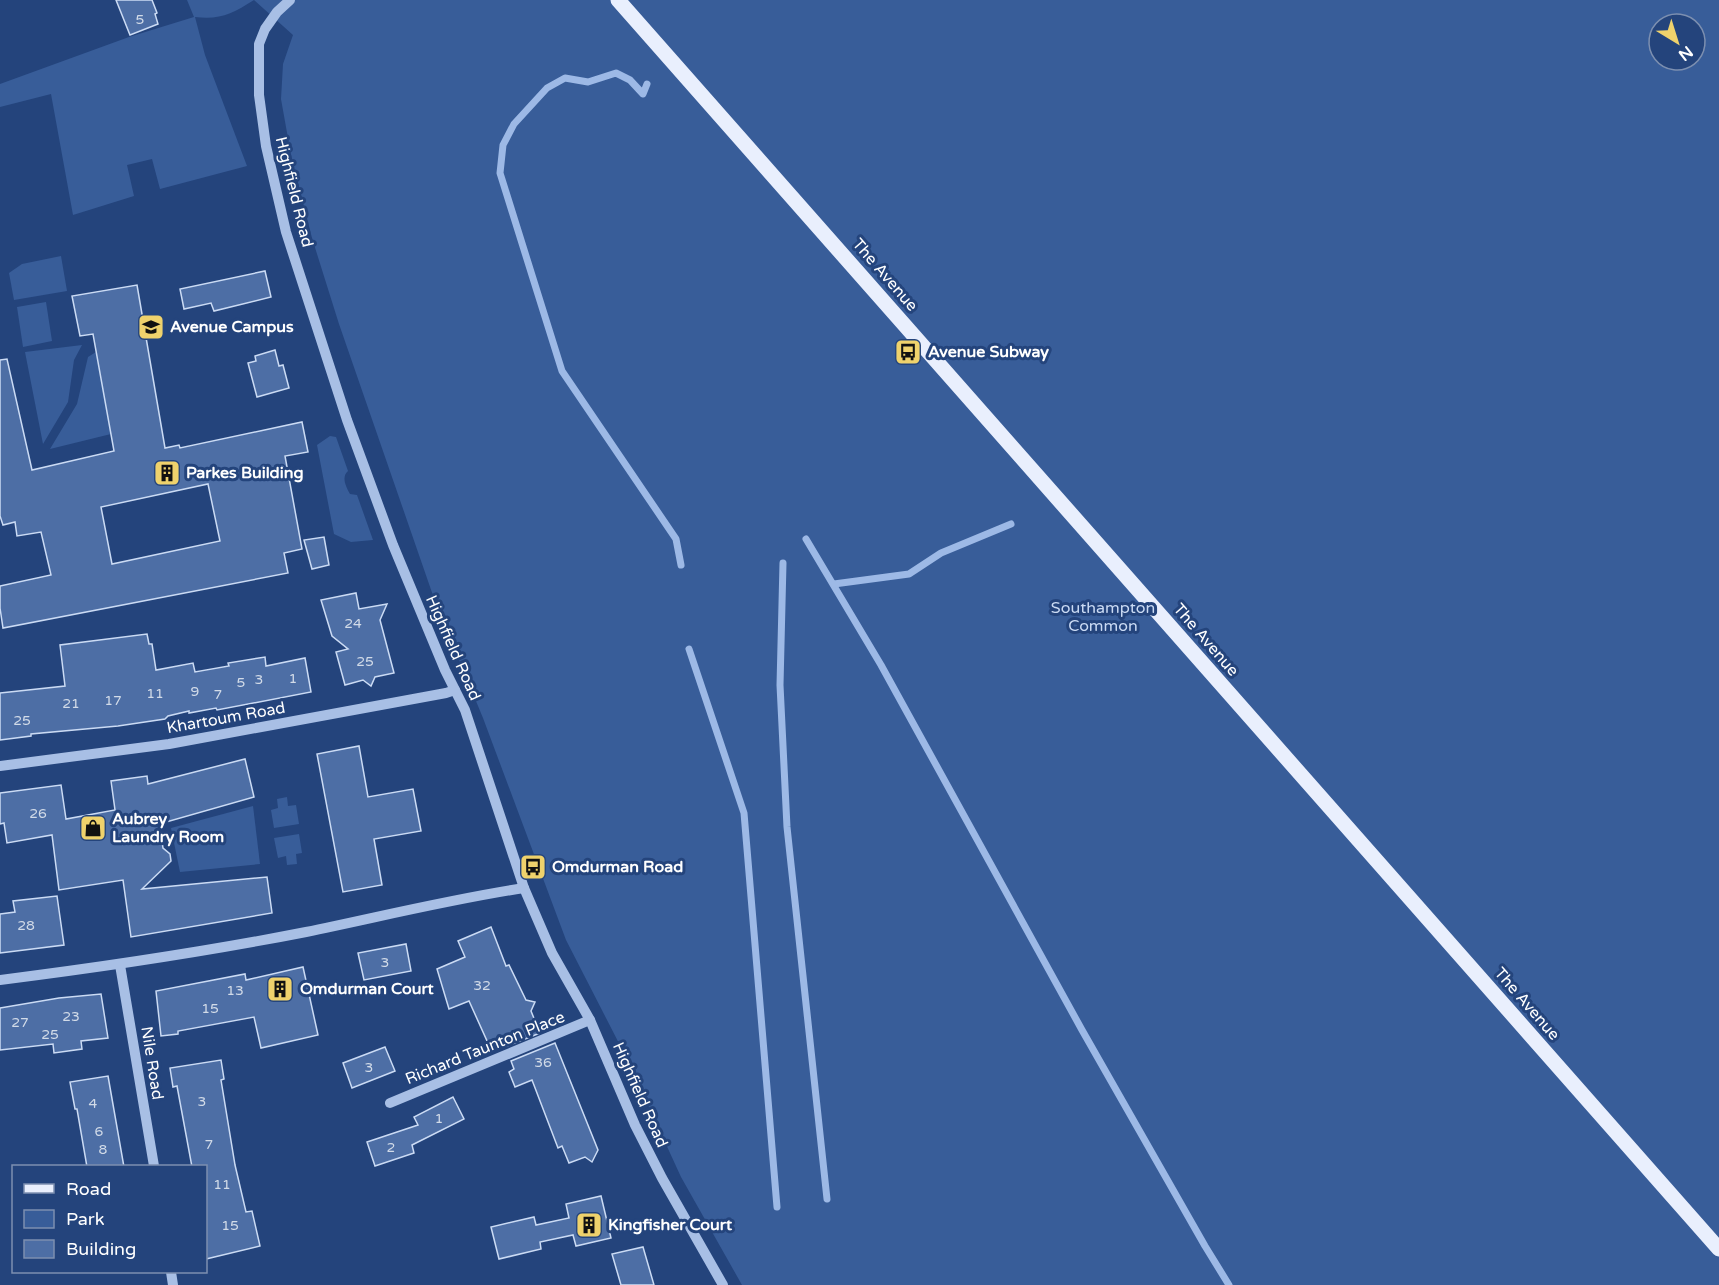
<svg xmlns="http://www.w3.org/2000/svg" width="1719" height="1285" font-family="'Varela Round',sans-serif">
<rect width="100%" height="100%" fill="#24447c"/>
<g fill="#385d99" fill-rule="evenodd">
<path d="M 187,0 L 1719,0 L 1719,1285 L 742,1285 L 681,1177 L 626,1057 L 566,940 L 483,718 L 437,607 L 339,324 L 312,238 L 291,155 L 281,99 L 283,64 L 293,35 L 254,0 C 232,14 220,20 195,17 L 205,55 L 247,166 L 160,189 L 152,159 L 127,165 L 134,196 L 73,215 L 51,94 L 0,107 L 0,84 L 129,37 L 194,17 ZM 1659,24 L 1695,24 L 1695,60 L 1659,60 Z"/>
<path d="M 61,256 L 67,291 L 14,300 L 9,273 L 22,264 Z"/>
<path d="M 46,302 L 52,341 L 23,347 L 17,307 Z"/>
<path d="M 82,345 L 74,360 L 68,402 L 43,444 L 25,352 Z"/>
<path d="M 96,352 L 111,434 L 50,449 L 77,404 L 88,357 Z"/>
<path d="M 330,436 L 336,437 L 348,471 C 341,477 346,487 350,494 L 357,495 L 373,540 L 351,542 L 334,534 L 317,445 Z"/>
<path d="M 287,797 L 288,806 L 296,805 L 299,824 L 274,828 L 271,810 L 278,808 L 277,799 Z"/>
<path d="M 253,806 L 260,864 L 180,872 L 171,828 Z"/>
<path d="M 299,834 L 302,853 L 296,854 L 297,864 L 287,865 L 286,856 L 278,858 L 274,838 Z"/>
</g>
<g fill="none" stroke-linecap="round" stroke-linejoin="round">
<g stroke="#9db9e6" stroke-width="7">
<path d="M 647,84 L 643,94 L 630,80 L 616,73 L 588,82 L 565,78 L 547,88 L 514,124 L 503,145 L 500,173 L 562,371 L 676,539 L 681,565"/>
<path d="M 806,539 L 881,665 L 1082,1030 L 1205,1246 L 1229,1285"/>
<path d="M 783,563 L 780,685 L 787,827 L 827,1199"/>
<path d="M 834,584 L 909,574 L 941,553 L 1011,524"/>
<path d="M 689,649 L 744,813 L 777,1207"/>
</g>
</g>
<g fill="#4d6ea5" stroke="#cbdbf4" stroke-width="1.5" fill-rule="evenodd">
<path d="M 116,0 L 152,0 L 157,13 L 155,14 L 158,24 L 130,35 Z"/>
<path d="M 265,271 L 271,297 L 214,311 L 211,303 L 184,309 L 180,289 Z"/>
<path d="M 137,285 L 165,448 L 179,445 L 180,448 L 302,422 L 308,452 L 285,456 L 302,549 L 284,553 L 288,573 L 3,628 L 0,608 L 0,586 L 51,575 L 41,532 L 17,536 L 15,522 L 3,525 L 0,516 L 0,360 L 7,359 L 32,470 L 114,451 L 93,334 L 80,336 L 72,296 ZM 208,484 L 220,541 L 112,564 L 101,507 Z"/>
<path d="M 275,350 L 279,366 L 283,365 L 289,388 L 257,397 L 248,363 L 256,361 L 255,356 Z"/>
<path d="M 324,537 L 329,565 L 312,569 L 304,540 Z"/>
<path d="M 356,593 L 359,609 L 387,604 L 380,620 L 394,673 L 375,677 L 371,686 L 363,680 L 345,685 L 336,652 L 348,649 L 332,636 L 321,600 Z"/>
<path d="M 147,634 L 149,644 L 152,644 L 156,670 L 193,663 L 195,672 L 229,666 L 228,663 L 265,657 L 266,666 L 305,658 L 311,692 L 217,710 L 216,708 L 189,713 L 189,711 L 168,716 L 165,719 L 118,726 L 31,734 L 31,736 L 0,740 L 0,693 L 65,686 L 60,645 Z"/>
<path d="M 359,746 L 368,797 L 413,789 L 421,831 L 374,839 L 382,885 L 343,892 L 317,754 Z"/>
<path d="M 245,759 L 254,797 L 159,824 L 163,848 L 170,854 L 171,861 L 142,889 L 267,877 L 272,913 L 131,937 L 123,880 L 59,890 L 52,835 L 7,843 L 4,823 L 0,824 L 0,793 L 61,785 L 66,819 L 115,810 L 111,781 L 147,776 L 148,784 Z"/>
<path d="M 57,896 L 64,945 L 0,953 L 0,914 L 15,912 L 13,901 Z"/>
<path d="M 491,927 L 506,966 L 509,965 L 526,1000 L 535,1002 L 531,1011 L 540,1033 L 505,1047 L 502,1038 L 488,1043 L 469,1001 L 449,1009 L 437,969 L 465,957 L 458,941 Z"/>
<path d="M 406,944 L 411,971 L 364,980 L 358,953 Z"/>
<path d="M 303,967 L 318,1035 L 261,1048 L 254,1017 L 178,1031 L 178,1034 L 161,1036 L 156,991 L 245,974 L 246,980 Z"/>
<path d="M 101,994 L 108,1038 L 81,1041 L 82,1049 L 54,1053 L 53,1044 L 0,1050 L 0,1008 L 59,998 Z"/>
<path d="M 555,1043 L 598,1150 L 592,1162 L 585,1157 L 569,1163 L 562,1146 L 558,1148 L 532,1080 L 515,1087 L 509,1072 L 514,1069 L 511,1061 Z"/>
<path d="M 385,1047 L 395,1071 L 352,1088 L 343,1063 Z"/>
<path d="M 221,1060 L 224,1079 L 221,1080 L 235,1165 L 246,1212 L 252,1211 L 260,1246 L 206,1259 L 206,1167 L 192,1167 L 177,1086 L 173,1087 L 170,1068 Z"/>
<path d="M 108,1076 L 124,1167 L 87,1167 L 77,1109 L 75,1109 L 70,1082 Z"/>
<path d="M 453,1097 L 464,1119 L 412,1145 L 414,1153 L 375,1166 L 367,1142 L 418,1125 L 414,1117 Z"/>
<path d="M 601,1196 L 611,1238 L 576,1246 L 573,1235 L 540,1242 L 541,1249 L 499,1259 L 491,1227 L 534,1217 L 536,1225 L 569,1218 L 566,1204 Z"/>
<path d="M 643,1247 L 654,1285 L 621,1285 L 612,1254 Z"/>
</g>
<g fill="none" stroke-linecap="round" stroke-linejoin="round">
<g stroke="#a8bfe5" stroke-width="10">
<path d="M 290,0 L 277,12 L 265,29 L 259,44 L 259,95 L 266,146 L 286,232 L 347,420 L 393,545 L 445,670 L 465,710 L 524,888 L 552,953 L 590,1020 L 635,1125 L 662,1178 L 723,1285"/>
<path d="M 0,766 L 169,744 L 446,693 L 455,690"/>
<path d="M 120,965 L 154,1166"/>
<path d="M 0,980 C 103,967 204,952 306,932 C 379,917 451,899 524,888"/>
<path d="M 390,1103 L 590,1020"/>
<path d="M 171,1272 L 173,1285"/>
</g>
<path stroke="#e9effd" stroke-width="15" d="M 618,0 L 1719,1249"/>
</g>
<defs>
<symbol id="university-square" viewBox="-11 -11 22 22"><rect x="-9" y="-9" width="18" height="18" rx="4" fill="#efd26c" stroke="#24447c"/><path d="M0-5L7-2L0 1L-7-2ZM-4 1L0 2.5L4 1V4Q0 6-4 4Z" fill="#111"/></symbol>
<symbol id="bus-square" viewBox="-11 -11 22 22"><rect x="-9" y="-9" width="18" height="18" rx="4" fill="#efd26c" stroke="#24447c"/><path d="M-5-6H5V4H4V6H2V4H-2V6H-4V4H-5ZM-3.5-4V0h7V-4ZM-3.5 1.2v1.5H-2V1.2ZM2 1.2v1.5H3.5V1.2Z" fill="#111"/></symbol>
<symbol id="building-square" viewBox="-11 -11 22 22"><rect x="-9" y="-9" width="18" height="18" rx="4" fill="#efd26c" stroke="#24447c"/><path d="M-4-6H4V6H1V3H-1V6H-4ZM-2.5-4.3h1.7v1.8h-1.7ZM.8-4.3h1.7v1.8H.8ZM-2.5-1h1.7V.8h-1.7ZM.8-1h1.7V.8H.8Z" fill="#111"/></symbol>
<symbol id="shop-square" viewBox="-11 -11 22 22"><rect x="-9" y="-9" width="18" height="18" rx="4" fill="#efd26c" stroke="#24447c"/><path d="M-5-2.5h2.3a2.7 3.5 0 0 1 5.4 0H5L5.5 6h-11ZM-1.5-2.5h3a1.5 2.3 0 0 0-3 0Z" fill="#111"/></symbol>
</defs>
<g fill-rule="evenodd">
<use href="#university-square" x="136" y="312" width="30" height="30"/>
<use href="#bus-square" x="893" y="337" width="30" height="30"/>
<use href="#building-square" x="152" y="458" width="30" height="30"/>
<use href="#shop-square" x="78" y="813" width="30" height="30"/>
<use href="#bus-square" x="518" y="852" width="30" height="30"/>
<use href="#building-square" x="265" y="974" width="30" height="30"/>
<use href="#building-square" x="574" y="1210" width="30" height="30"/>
</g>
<g text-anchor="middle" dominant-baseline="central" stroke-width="6" stroke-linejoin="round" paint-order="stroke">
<g font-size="14" fill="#d2dbe8">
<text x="140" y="19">5</text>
<text x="353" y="623">24</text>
<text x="365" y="661">25</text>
<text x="293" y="678">1</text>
<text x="259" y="679">3</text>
<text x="241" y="682">5</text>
<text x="195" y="691">9</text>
<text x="155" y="693">11</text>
<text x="218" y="694">7</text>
<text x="113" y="700">17</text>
<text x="71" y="703">21</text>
<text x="22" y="720">25</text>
<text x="38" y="813">26</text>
<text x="26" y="925">28</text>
<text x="385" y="962">3</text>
<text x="482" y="985">32</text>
<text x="235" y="990">13</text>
<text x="210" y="1008">15</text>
<text x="71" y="1016">23</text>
<text x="20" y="1022">27</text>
<text x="50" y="1034">25</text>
<text x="543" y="1062">36</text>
<text x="369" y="1067">3</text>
<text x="202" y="1101">3</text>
<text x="93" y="1103">4</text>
<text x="439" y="1118">1</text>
<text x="99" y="1131">6</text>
<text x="209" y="1144">7</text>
<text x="391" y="1147">2</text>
<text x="103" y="1149">8</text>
<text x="222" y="1184">11</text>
<text x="230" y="1225">15</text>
</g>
<g font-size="16" fill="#fff" stroke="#24447c">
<text transform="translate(294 192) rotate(76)">Highfield Road</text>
<text transform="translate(885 275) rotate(49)">The Avenue</text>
<text transform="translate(1206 640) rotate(49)">The Avenue</text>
<text transform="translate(453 648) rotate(66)">Highfield Road</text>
<text transform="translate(226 718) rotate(-10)">Khartoum Road</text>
<text transform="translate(1527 1004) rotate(49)">The Avenue</text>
<text transform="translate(485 1048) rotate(-22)">Richard Taunton Place</text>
<text transform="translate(152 1063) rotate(81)">Nile Road</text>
<text transform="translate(640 1095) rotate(66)">Highfield Road</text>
</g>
<g font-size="16" font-weight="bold" fill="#fff" stroke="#24447c" text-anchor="start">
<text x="170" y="327">Avenue Campus</text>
<text x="928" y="352">Avenue Subway</text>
<text x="186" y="473">Parkes Building</text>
<text x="112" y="819">Aubrey<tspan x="112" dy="18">Laundry Room</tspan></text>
<text x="552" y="867">Omdurman Road</text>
<text x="300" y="989">Omdurman Court</text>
<text x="608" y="1225">Kingfisher Court</text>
</g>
<g font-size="16" fill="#cbdbf4" stroke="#24447c">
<text x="1103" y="608">Southampton<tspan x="1103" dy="18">Common</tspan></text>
</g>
</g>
<rect x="12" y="1165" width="195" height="108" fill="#24447c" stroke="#7c8fb0" stroke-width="1.5"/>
<rect x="24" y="1184" width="30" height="9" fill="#e9effd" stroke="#7c8fb0" stroke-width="1.5"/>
<text x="66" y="1195" font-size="18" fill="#ffffff">Road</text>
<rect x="24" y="1210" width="30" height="18" fill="#385d99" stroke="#7c8fb0" stroke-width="1.5"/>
<text x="66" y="1225" font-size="18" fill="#ffffff">Park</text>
<rect x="24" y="1240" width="30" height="18" fill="#4d6ea5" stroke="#7c8fb0" stroke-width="1.5"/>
<text x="66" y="1255" font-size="18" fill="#ffffff">Building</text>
<g transform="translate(1677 42) rotate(142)"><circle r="28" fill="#24447c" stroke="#7c8fb0" stroke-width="1.5"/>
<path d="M0-4.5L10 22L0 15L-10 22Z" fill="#efd26c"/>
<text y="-9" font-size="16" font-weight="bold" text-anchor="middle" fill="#ffffff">N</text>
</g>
</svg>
